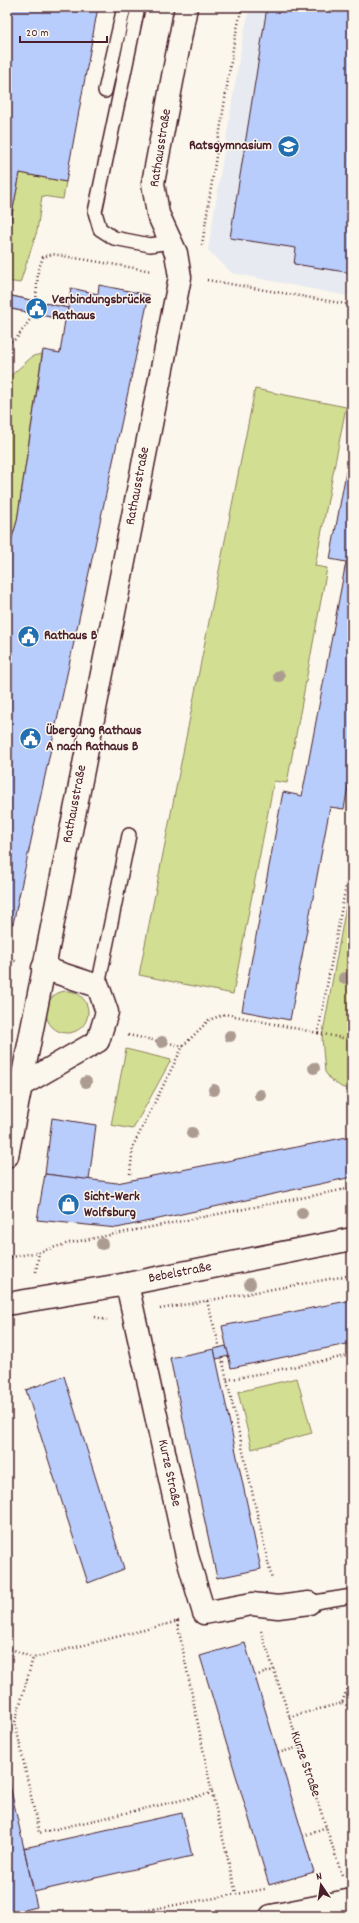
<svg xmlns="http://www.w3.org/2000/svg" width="359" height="1923" font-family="Dekko,sans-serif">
<rect width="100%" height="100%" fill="#fbf7ec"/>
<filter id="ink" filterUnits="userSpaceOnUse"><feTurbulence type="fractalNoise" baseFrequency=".025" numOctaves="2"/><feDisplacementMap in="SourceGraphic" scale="8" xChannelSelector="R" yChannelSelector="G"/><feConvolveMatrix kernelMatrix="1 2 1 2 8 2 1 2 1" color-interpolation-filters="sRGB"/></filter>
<g filter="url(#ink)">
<path fill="#e7eaf1" d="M 250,7 L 352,7 L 352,297 L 232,273 L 208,250 L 242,41 Z"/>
<g fill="#d2df92" stroke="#8e7f5e">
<path d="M 20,173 L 66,182 L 63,199 L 42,196 L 37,231 L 20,283 L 7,281 L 7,240 Z"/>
<path d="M 42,354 L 17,521 L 7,555 L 7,379 L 33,356 Z"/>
<path d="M 255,389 L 346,407 L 315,566 L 327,568 L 287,783 L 274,781 L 233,994 L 139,975 Z"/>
<path d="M 352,873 L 352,1087 L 343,1088 L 331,1080 L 325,1072 L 322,1038 Z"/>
<circle cx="67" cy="1012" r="21"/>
<path d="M 126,1049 L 171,1060 L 133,1129 L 111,1125 Z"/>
<path d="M 297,1378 L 312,1433 L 252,1449 L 238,1392 Z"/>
</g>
<g fill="#b8cdfc" stroke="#4a1f2b">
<path d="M 7,7 L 98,7 L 66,182 L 20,173 L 7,240 Z"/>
<path d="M 267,7 L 352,7 L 352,273 L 294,264 L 296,248 L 230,238 Z"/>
<path d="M 99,285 L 149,295 L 13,924 L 7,923 L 7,555 L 17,521 L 43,350 L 60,353 L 65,320 L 7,308 L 7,295 L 68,308 L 71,288 L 98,294 Z"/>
<path d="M 7,295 L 68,308 L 65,320 L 7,308 Z"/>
<path d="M 352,440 L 352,764 L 344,809 L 330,807 L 290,1020 L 242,1011 L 283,792 L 302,796 L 346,562 L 330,559 Z"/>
<path d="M 52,1118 L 96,1125 L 89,1180 L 45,1174 Z"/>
<path d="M 352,1136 L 352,1177 L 117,1228 L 37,1220 L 45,1174 L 117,1183 Z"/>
<path d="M 352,1300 L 352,1343 L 231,1368 L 222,1326 Z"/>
<path d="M 226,1346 L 229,1356 L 216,1359 L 214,1349 Z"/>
<path d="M 214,1349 L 261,1569 L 217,1578 L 170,1358 Z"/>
<path d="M 64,1376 L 124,1569 L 88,1583 L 26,1390 Z"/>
<path d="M 245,1643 L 314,1872 L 269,1885 L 200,1656 Z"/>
<path d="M 7,1772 L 37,1907 L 7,1914 Z"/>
<path d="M 182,1813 L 192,1856 L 34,1892 L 24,1848 Z"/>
</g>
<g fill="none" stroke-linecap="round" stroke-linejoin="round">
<defs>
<g id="service">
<path d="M 138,7 L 95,212 L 100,229 L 114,238 L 150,245 L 170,242"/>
<path d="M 105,91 L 124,7"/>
<path d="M 98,986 L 129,835"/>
<path d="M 309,1603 L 352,1596"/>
</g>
<g id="minor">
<path d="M 20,1086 L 98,1041 L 107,1012 L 98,986 L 43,968"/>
<path d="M 7,1156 L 180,277 L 176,253 L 158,214 L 153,183 L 186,7"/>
<path d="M 127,1284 L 187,1556 L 204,1613 L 252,1604 L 278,1607 L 309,1603"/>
<path d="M 7,1304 L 127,1284 L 352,1239"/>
</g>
<path id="secondary" d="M 271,1916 L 352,1900"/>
</defs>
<use href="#service" stroke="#4a1f2b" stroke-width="16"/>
<use href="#minor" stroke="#4a1f2b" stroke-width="25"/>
<use href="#secondary" stroke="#4a1f2b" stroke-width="25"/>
<g stroke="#4a1f2b" stroke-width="2.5" stroke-dasharray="1 3" stroke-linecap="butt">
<path d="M 202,245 L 234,42 L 242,7"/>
<path d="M 207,280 L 352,305"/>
<path d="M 36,301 L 38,271 L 43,257 L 52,254 L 152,271"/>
<path d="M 7,343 L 16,339 L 34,314"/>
<path d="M 7,958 L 18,962"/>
<path d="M 318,1033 L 352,1040"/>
<path d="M 128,1035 L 183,1046 L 209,1020 L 225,1014 L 318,1033 L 352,854"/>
<path d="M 130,1174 L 133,1146 L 183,1046"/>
<path d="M 7,1258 L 39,1252 L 69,1243 L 352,1188"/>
<path d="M 36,1272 L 39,1252"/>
<path d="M 207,1301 L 220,1348"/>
<path d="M 160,1309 L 352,1275"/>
<path d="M 95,1317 L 107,1320"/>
<path d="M 222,1358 L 272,1580"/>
<path d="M 227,1380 L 352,1355"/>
<path d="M 177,1621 L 212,1793"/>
<path d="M 179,1621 L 33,1658 L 15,1722 L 39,1833 L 212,1793 L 236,1893"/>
<path d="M 261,1631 L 342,1875"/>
<path d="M 7,1647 L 33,1658"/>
<path d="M 255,1676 L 273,1670"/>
<path d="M 342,1703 L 352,1708"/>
<path d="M 289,1717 L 342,1703 L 352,1675"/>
<path d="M 278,1753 L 299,1747"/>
<path d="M 303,1836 L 326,1827"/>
<path d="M 114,1916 L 265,1889"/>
</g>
<use href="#service" stroke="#fbf7ec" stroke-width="13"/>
<use href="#minor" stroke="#fbf7ec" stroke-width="22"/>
<use href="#secondary" stroke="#fbf7ec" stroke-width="22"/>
</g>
<g fill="#ac9b90">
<circle cx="279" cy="676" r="6"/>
<circle cx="344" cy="978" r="6"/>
<circle cx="230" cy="1036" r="6"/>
<circle cx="162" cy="1042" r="6"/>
<circle cx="314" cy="1068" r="6"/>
<circle cx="86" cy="1082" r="6"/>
<circle cx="214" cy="1090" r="6"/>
<circle cx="260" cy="1095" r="6"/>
<circle cx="192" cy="1133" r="6"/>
<circle cx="302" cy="1213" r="6"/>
<circle cx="102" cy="1244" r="6"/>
<circle cx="250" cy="1284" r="6"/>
</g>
</g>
<defs>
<symbol id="school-disc" viewBox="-11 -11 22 22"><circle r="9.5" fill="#1f6fb2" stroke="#fbf7ec"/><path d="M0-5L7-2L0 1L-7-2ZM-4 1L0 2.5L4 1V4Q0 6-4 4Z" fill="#fff"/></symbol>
<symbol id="civic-disc" viewBox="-11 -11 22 22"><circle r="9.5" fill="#1f6fb2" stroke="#fbf7ec"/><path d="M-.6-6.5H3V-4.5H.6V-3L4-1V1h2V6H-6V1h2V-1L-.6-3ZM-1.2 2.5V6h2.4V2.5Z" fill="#fff"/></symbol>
<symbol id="shop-disc" viewBox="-11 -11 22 22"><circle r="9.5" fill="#1f6fb2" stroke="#fbf7ec"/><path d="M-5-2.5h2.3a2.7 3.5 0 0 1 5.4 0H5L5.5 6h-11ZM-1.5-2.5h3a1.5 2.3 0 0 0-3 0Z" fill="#fff"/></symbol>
</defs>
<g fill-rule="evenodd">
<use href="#school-disc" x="276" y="134" width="25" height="25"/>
<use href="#civic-disc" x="24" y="296" width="25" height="25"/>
<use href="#civic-disc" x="16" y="624" width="25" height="25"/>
<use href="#civic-disc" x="18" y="726" width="25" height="25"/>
<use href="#shop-disc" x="56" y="1192" width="25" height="25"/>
</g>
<g text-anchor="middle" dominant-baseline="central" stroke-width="3" stroke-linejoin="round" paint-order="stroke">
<g font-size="14" font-weight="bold" fill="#4a1f2b" stroke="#fbf7ec" text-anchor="start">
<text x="272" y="146" text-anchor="end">Ratsgymnasium</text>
<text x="52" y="300">Verbindungsbrücke<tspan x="52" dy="16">Rathaus</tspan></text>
<text x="44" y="636">Rathaus B</text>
<text x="46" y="731">Übergang Rathaus<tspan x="46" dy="16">A nach Rathaus B</tspan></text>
<text x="84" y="1197">Sicht-Werk<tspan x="84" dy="16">Wolfsburg</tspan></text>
</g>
<g font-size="14" fill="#4a1f2b" stroke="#fbf7ec">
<text transform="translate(161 148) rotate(-81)">Rathausstraße</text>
<text transform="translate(138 486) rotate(-79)">Rathausstraße</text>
<text transform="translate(75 804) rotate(-79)">Rathausstraße</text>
<text transform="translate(180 1273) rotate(-11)">Bebelstraße</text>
<text transform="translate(169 1473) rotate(78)">Kurze Straße</text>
<text transform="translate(305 1764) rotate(71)">Kurze Straße</text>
</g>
</g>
<rect width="359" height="1923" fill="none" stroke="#fbf7ec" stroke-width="24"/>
<rect x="12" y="12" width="335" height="1899" fill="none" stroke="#4a1f2b" stroke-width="1.5" filter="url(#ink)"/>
<g transform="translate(321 1885) rotate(347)" stroke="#fbf7ec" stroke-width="3" paint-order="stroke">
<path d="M0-3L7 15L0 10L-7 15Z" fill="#4a1f2b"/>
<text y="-6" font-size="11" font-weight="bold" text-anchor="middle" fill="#4a1f2b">N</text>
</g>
<path d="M20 36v6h87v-6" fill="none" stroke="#4a1f2b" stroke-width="2"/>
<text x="26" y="36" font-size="12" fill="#4a1f2b" stroke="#fbf7ec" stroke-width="3" paint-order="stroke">20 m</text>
</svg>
